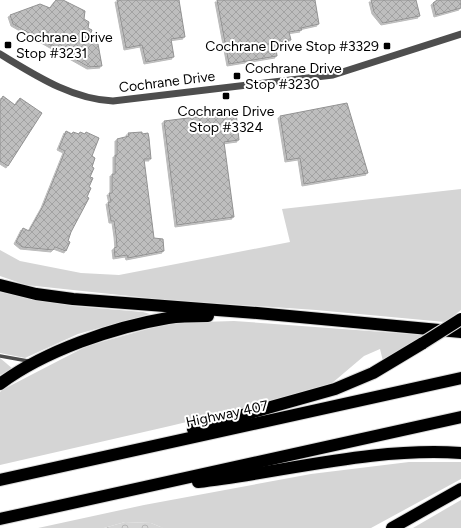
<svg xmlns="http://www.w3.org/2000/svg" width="461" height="528" font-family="Figtree,sans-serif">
<defs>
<pattern id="forest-crowns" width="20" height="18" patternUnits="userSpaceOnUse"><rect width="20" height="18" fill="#d5d5d5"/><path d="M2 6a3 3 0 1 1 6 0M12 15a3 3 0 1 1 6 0" fill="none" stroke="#b5b5b5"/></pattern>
<pattern id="building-cross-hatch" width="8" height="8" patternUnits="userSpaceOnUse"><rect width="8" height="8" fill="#bebebe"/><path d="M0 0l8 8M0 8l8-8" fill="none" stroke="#a2a2a2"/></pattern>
<filter id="shadow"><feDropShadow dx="-2" dy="2" stdDeviation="0" flood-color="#0004"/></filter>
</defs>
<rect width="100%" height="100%" fill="#fff"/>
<g fill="#d5d5d5">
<path d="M 461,189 L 461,310 L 445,322 L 316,310 L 167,300 L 26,285 L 0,276 L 0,250 L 20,261 L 81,273 L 119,275 L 290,242 L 282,209 Z"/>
<path d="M 0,292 L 73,306 L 143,312 L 150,314 L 78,334 L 25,358 L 0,353 Z"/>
<path d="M 234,321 L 424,335 L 406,348 L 383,361 L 380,349 L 364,356 L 331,384 L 282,399 L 170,426 L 0,465 L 0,392 L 2,390 L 87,346 L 169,323 Z"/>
<path d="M 0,358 L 13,369 L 0,375 Z"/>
<path d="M 409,462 L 461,462 L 461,479 L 371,528 L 163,528 L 151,523 L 125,522 L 104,528 L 38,528 L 144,505 L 311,474 Z"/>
<path d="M 461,500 L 461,528 L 413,528 Z"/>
</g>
<path fill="url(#forest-crowns)" d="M 125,522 L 151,523 L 163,528 L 104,528 Z"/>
<g fill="url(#building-cross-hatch)" stroke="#929292" filter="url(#shadow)">
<path d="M 56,0 L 63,0 L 85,11 L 84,19 L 89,22 L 88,28 L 92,30 L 90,35 L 96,38 L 96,42 L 98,44 L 102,66 L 89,67 L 13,24 L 10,15 L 40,4 L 50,8 Z"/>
<path d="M 117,0 L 179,0 L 185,37 L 171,39 L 174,57 L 146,62 L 142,45 L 126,48 Z"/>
<path d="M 217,0 L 315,0 L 319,24 L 301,28 L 302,30 L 289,32 L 291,40 L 283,41 L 284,47 L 276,48 L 277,56 L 229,64 Z"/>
<path d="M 371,0 L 416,0 L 420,16 L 383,23 L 374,12 Z"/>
<path d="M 437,0 L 461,0 L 461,8 L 436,15 L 433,3 Z"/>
<path d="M 3,96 L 15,105 L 20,98 L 42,113 L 8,166 L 0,161 L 0,101 Z"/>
<path d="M 347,103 L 368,173 L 304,184 L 300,158 L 287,160 L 280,116 Z"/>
<path d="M 236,112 L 239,140 L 224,142 L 234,217 L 177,225 L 164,121 Z"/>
<path d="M 66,131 L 72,134 L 73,132 L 79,134 L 80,132 L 85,134 L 86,132 L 99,138 L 92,156 L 95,158 L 92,167 L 94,168 L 90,177 L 93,178 L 89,187 L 91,188 L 87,197 L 89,198 L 71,232 L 68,241 L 70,242 L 66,251 L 55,247 L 53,250 L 22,247 L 16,242 L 23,228 L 29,231 L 43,206 L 65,151 L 59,148 Z"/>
<path d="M 142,132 L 142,134 L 148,133 L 149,138 L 151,159 L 144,159 L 154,238 L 163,239 L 164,251 L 128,258 L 127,255 L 115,257 L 114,248 L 117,247 L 116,235 L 114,221 L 111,221 L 108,202 L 111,202 L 109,193 L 112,193 L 112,174 L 115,174 L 115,155 L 117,155 L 117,139 L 129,136 L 128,133 Z"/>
</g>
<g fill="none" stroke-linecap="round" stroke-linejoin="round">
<defs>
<g id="motorway">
<path d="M 0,285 L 36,294 L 73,299 L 257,313 L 461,332"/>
<path d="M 0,384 C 44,351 114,327 168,318 C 181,316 194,316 208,316"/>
<path d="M 193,429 L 335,389 L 373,373 L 423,343"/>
<path d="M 0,480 L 461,378"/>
<path d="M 198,482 C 285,472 373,447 461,453"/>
<path d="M 0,519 L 461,417"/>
<path d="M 392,528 L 461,489"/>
</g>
</defs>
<use href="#motorway" stroke="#dbdbdb" stroke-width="14"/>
<path stroke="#4e4e4e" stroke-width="3.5" d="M 0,356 L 28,361"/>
<path stroke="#4e4e4e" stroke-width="7" d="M 0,54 C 35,75 71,99 113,101 L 333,75 L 461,34"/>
<use href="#motorway" stroke="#000" stroke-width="12"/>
<defs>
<path id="motorway-bridge" d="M 423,343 L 461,319"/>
</defs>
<use href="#motorway-bridge" stroke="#dbdbdb" stroke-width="14" stroke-linecap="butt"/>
<use href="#motorway-bridge" stroke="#000" stroke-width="12"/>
</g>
<g fill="#000" stroke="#fff" stroke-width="1.5">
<rect x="4" y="41" width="8" height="8" rx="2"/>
<rect x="383" y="42" width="8" height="8" rx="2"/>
<rect x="233" y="72" width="8" height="8" rx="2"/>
<rect x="222" y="92" width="8" height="8" rx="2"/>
</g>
<g text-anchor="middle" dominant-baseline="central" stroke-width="4" stroke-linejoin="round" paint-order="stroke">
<g font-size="14" fill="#000" stroke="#fff" text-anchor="start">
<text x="16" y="37">Cochrane Drive<tspan x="16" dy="16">Stop #3231</tspan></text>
<text x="379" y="46" text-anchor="end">Cochrane Drive Stop #3329</text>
<text x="245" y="68">Cochrane Drive<tspan x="245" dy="16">Stop #3230</tspan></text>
<text x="226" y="111" text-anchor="middle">Cochrane Drive<tspan x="226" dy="16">Stop #3324</tspan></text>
</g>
<g font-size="14" fill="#000" stroke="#fff">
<text transform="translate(167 82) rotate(-7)">Cochrane Drive</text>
<text transform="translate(227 414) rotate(-12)">Highway 407</text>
</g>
</g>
</svg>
